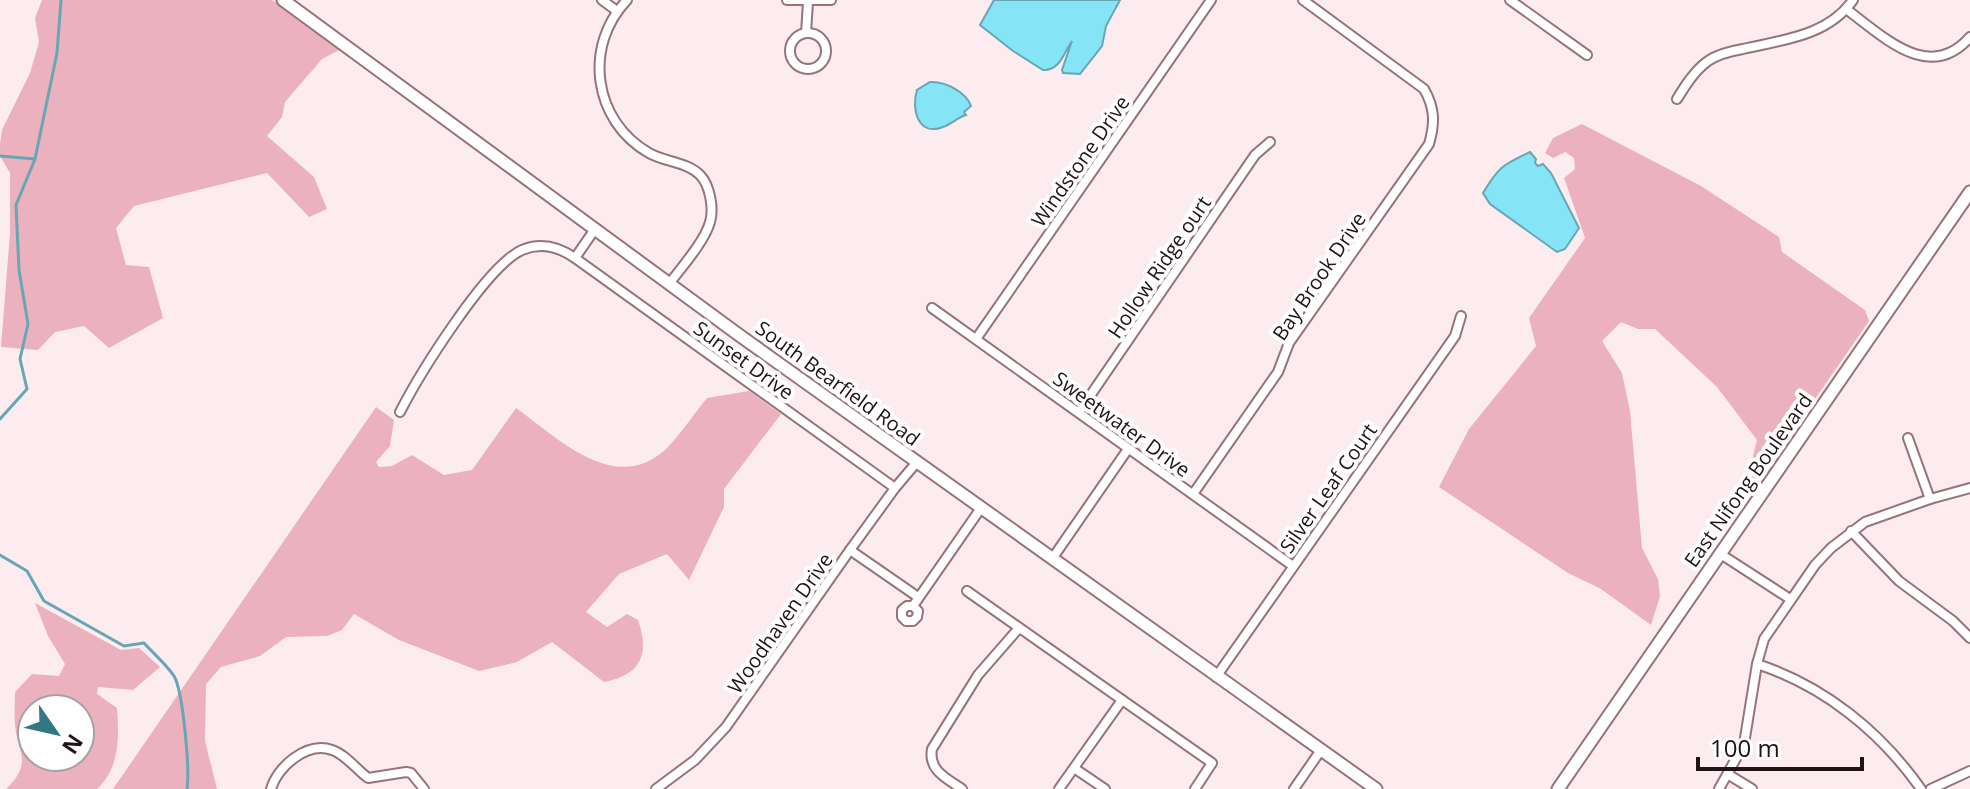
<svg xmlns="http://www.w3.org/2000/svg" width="1970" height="789" font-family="'Open Sans',sans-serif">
<rect width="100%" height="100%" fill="#fdecef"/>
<g fill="#ecb1be" fill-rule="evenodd">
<path d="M 42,0 L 272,0 L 341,49 L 322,59 L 285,102 L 282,117 L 267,136 L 314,177 L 327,209 L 309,217 L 267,173 L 134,206 L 116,228 L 126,265 L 149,267 L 163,318 L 109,348 L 84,326 L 55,332 L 38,350 L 1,347 L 10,233 L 10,173 L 0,156 L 0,144 L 2,130 L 30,73 L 39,42 L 35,18 Z"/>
<path d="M 1582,124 L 1701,186 L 1779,237 L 1782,252 L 1865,310 L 1869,321 L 1758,481 L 1748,477 L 1757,440 L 1717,387 L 1655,329 L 1638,329 L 1621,322 L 1602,341 L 1622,373 L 1630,411 L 1642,548 L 1658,579 L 1660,596 L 1651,625 L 1601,589 L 1568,573 L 1439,487 L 1469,429 L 1536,346 L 1529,318 L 1585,238 L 1564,178 L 1575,169 L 1574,158 L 1565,152 L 1553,158 L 1545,153 L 1553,138 Z"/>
<path d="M 749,391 L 781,414 L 724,489 L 724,507 L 689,580 L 667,554 L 619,574 L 586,612 L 607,627 L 627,614 L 638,620 C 650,654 641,675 604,682 L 552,642 L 517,662 L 479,671 L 399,640 L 354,614 L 342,630 L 327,636 L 286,637 L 260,656 L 221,667 L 206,684 L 205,741 L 217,789 L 113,789 L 376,407 L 394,420 L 390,446 L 376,462 L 379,467 L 392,466 L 412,455 L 444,475 L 472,470 L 516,408 C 558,438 617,498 668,447 C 682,432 694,414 707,398 Z"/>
<path d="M 35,603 L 121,650 L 139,648 L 160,667 L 133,690 L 98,687 L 97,694 L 117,708 C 119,737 120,768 97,789 L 6,789 C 34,762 17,752 15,724 C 14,714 15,703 15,692 L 32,674 L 59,676 L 65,664 L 48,636 ZM 32,709 L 80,709 L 80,757 L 32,757 Z"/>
</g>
<g fill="#85e5f6" stroke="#67a6b2" stroke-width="2">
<path d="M 994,0 L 1120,0 L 1106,26 L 1102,46 L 1080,74 L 1063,73 L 1062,70 L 1072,41 C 1064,52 1060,71 1043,70 L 1013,51 L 980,25 Z"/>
<path d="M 930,82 C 945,81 966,92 971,106 L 964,112 L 966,115 C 958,117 952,124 943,127 C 918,137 911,109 917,90 Z"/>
<path d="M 1530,152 L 1536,159 L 1535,163 L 1538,166 L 1543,164 L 1551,173 L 1579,228 L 1565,249 L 1557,252 L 1490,204 L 1483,193 C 1499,166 1503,165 1530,152 Z"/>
</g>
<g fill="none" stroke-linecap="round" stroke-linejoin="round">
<g stroke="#67a6b2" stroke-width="3">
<path d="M 0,156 L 35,159"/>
<path d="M 0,419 L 27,389 L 20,359 L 28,324 L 19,270 L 16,205 L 35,159 L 57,53 L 61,0"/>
<path d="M 0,555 L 27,571 L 44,601 L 124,646 L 144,643 C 153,653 166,664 174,676 C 183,691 190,770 187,789"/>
</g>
<defs>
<g id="minor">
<path d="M 602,0 L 617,11"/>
<path d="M 627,0 C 583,46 593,121 649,153 C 665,162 687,162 700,175 C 710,185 714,209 710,222 C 705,241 681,268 669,284"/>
<path d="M 787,0 L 831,0"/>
<path d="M 1510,0 L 1587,55"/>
<path d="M 1846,9 C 1883,36 1929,84 1970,37"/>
<circle cx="808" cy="51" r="18"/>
<path d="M 806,33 L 808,2"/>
<path d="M 1677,99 C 1685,86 1695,70 1708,61 C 1718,54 1731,51 1743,49 C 1782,40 1828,36 1853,0"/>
<path d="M 575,258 L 595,229"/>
<path d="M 932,308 L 1293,566"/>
<path d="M 976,339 L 1211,0"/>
<path d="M 400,412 C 419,375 486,266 522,250 C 541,242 559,247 575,258 L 895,488"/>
<path d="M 1079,412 L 1255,155 L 1270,142"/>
<path d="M 1908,438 L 1930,499"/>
<path d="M 1193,494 L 1278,372 L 1289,343 L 1429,144 C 1435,123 1435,108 1424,89 L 1303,0"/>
<path d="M 1851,531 L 1899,581 L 1953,621 L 1970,638"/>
<path d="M 850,550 L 918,597"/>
<path d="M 1719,553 L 1790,599"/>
<path d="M 1052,559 L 1128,449"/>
<path d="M 967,591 L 1212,763 L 1195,789"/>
<path d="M 913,606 L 918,611 L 917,617 L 913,621 L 906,621 L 902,617 L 902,610 L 907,606 L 913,606 L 981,508"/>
<path d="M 1757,664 C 1824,686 1880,731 1921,789"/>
<path d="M 1216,677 L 1455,336 L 1461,316"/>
<path d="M 1074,768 L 1105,789"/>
<path d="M 1729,775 L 1752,789"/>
<path d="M 271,789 C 277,767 307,741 332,750 C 345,754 357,770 368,778 L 406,772 L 411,773 L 424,789"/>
<path d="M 656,789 L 695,760 L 726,727 L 850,550 L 895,488 L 917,462"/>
<path d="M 962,789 C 946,778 928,770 932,749 L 978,675 L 1019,628"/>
<path d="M 1059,789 L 1122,700"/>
<path d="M 1294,789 L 1321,750"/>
<path d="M 1719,789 L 1744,744 L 1757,664 L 1764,639 L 1815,565 L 1831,548 L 1865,522 L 1930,499 L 1970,488"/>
<path d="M 1931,789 L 1970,771"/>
</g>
<g id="tertiary">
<path d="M 283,0 L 739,335 L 1376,789"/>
<path d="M 1558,789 L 1970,192"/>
</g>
</defs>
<use href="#minor" stroke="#97737b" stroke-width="12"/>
<use href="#tertiary" stroke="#97737b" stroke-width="15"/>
<use href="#minor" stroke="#fff" stroke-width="8"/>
<use href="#tertiary" stroke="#fff" stroke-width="11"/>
</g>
<g text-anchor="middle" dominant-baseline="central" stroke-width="8" stroke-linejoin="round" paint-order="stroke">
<g font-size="20" fill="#201215" stroke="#fefefe">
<text transform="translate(1080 161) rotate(-55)">Windstone Drive</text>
<text transform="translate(1159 267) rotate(-56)">Hollow Ridge ourt</text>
<text transform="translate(1319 276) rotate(-56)">Bay Brook Drive</text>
<text transform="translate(744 360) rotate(36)">Sunset Drive</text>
<text transform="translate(838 383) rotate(36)">South Bearfield Road</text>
<text transform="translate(1122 424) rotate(36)">Sweetwater Drive</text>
<text transform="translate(1748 480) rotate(-55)">East Nifong Boulevard</text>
<text transform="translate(1328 488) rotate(-55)">Silver Leaf Court</text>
<text transform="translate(780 623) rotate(-55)">Woodhaven Drive</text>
</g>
</g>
<g transform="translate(56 733) rotate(124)"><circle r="38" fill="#fefefe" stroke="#a5a0a1" stroke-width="2"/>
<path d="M0-6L14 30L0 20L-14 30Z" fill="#327884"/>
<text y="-12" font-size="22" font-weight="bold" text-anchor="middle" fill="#201215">N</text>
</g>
<path d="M1698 757v12h164v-12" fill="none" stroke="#201215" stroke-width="4"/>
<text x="1710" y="757" font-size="24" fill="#201215" stroke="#fefefe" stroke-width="6" paint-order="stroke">100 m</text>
</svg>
